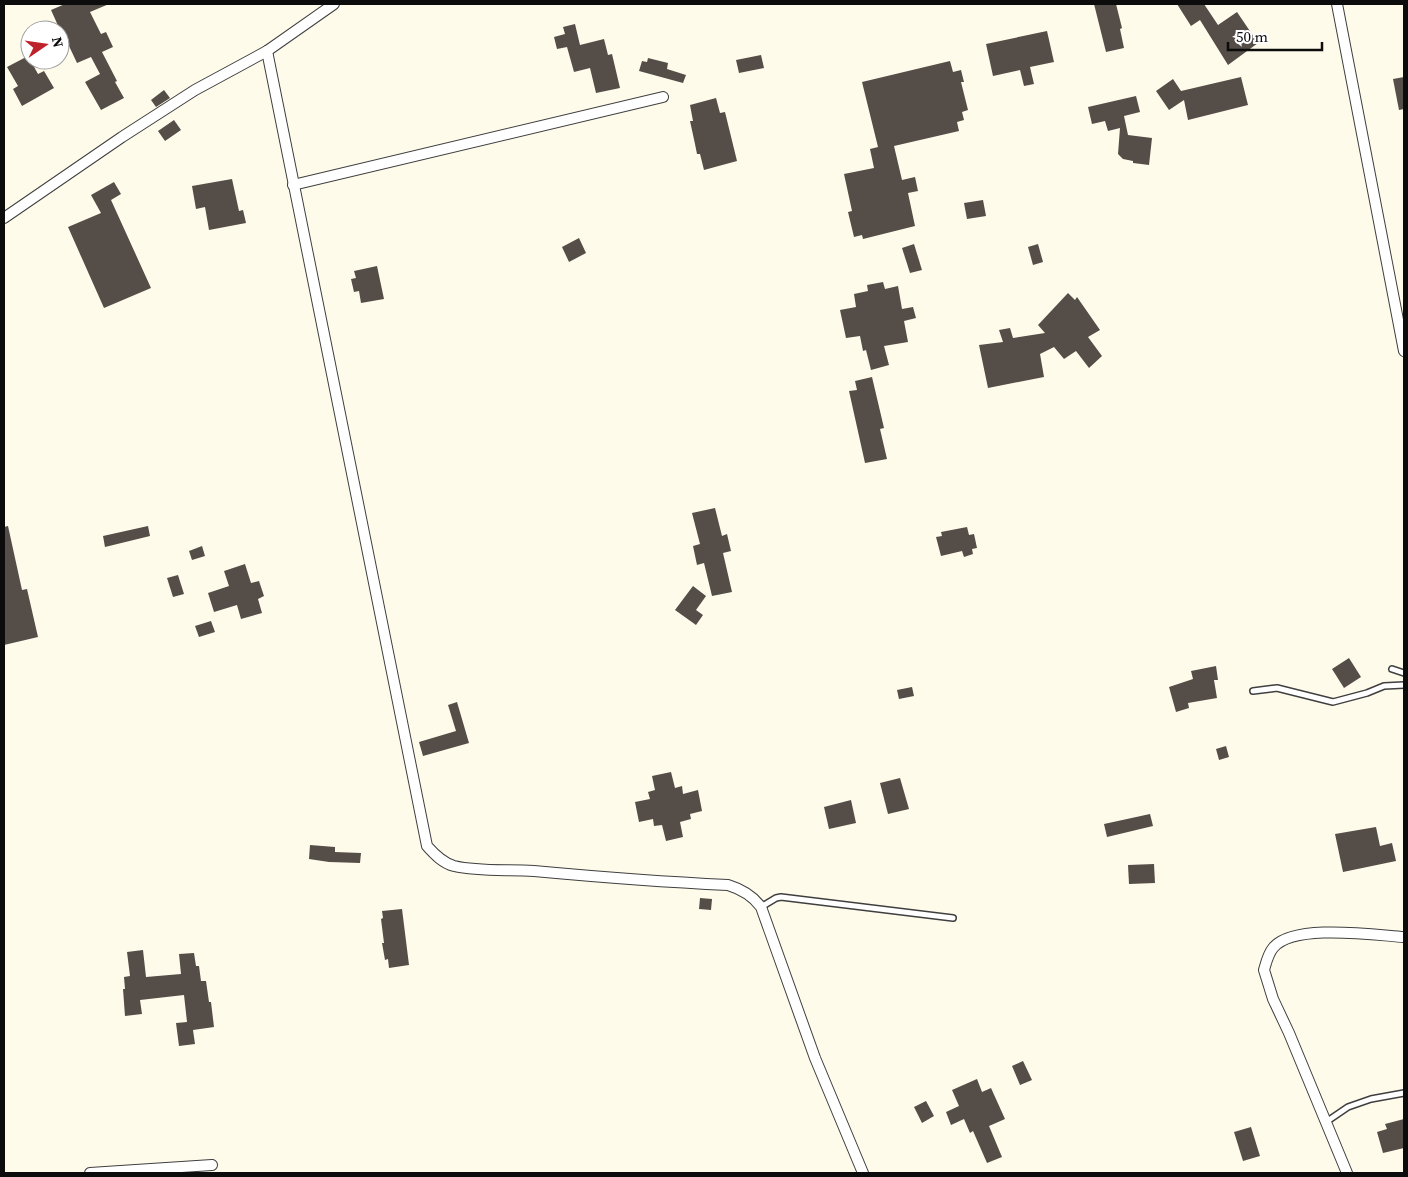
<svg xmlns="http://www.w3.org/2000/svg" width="1408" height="1177" font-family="'Source Serif 4',serif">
<rect width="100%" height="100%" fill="#fffbeb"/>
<g fill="#554d48">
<path d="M 65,4 L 109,4 L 90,12 L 101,34 L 106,32 L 113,47 L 102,52 L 117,81 L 115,82 L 124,98 L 101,110 L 85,82 L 100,74 L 91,57 L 77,63 L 69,46 L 60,51 L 60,30 L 51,10 Z"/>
<path d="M 1094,4 L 1116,4 L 1122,28 L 1120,29 L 1124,48 L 1106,52 Z"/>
<path d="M 1177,4 L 1204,4 L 1218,25 L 1237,12 L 1258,43 L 1228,65 L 1200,20 L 1191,26 Z"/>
<path d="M 575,24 L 580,45 L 604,39 L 608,55 L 612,54 L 620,88 L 596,93 L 590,68 L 574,72 L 567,47 L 557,49 L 554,37 L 565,34 L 563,27 Z"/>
<path d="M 1047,31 L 1054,62 L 1030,67 L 1034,84 L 1024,86 L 1020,70 L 993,76 L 986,44 Z"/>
<path d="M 761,55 L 764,68 L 739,73 L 736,60 Z"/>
<path d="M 28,56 L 38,74 L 44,71 L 54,88 L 22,106 L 13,89 L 18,86 L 7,67 Z"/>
<path d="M 648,58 L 668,63 L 667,69 L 686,75 L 683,83 L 639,71 L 642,61 L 647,62 Z"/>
<path d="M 950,61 L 953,72 L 961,70 L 964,82 L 961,82 L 968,110 L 962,112 L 964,120 L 957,122 L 959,131 L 894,146 L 902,180 L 915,177 L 918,191 L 908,193 L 915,226 L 863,239 L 862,235 L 854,237 L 848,212 L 852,211 L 844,174 L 874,168 L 870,149 L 878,147 L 862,82 Z"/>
<path d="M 1241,77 L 1248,105 L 1188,120 L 1184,100 L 1169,110 L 1156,91 L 1173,79 L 1181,91 Z"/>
<path d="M 1404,77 L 1404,109 L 1399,110 L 1393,79 Z"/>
<path d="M 164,90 L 170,98 L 156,107 L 151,100 Z"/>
<path d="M 1136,96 L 1140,112 L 1124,116 L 1128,135 L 1152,138 L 1149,165 L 1133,163 L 1133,161 L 1123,159 L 1118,154 L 1120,128 L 1108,131 L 1105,121 L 1092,124 L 1088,107 Z"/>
<path d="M 716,98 L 720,113 L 725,112 L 737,161 L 704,170 L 700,154 L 697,154 L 695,144 L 690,121 L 693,121 L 690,105 Z"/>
<path d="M 174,120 L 181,130 L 165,141 L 158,131 Z"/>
<path d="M 232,179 L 239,211 L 243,210 L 246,223 L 209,230 L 205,207 L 196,209 L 192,186 Z"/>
<path d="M 114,182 L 121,194 L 111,200 L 151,288 L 104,308 L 68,227 L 101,213 L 91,195 Z"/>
<path d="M 983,200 L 986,216 L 967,219 L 964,203 Z"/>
<path d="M 579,238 L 586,253 L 569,262 L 562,247 Z"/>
<path d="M 914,244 L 922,270 L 910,273 L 902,248 Z"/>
<path d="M 1038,244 L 1043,262 L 1033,265 L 1028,247 Z"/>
<path d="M 377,266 L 384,299 L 361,303 L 359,291 L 354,292 L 351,279 L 356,278 L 354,271 Z"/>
<path d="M 883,282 L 885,289 L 898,286 L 902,309 L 913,307 L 916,318 L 904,321 L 908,342 L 884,346 L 889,365 L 871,370 L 866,350 L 863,351 L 860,336 L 846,338 L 840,310 L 856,307 L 854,294 L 868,291 L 867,285 Z"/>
<path d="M 1068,293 L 1075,300 L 1077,297 L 1100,330 L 1088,337 L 1102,356 L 1089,368 L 1076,351 L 1064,359 L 1054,347 L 1040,354 L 1044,377 L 988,388 L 979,345 L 1003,342 L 999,330 L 1010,328 L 1013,338 L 1045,333 L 1038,325 Z"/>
<path d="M 872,377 L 884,428 L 880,429 L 887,459 L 865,463 L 849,391 L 857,390 L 855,381 Z"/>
<path d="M 715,508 L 722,536 L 727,534 L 731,551 L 723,553 L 732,592 L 712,596 L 704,563 L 697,565 L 693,546 L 700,544 L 692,513 Z"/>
<path d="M 8,526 L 22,590 L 27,589 L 38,637 L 4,645 L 4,527 Z"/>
<path d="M 148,526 L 150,536 L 105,547 L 103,536 Z"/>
<path d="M 967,527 L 969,535 L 974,534 L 977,548 L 972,549 L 973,554 L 964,557 L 962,551 L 941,556 L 936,537 L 942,536 L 941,532 Z"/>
<path d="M 202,546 L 205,556 L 192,560 L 189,551 Z"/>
<path d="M 245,564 L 251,583 L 259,581 L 264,596 L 258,599 L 262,613 L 241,619 L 237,605 L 214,612 L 208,593 L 229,586 L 224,571 Z"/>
<path d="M 178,575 L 184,594 L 173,597 L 167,578 Z"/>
<path d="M 693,586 L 706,596 L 696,610 L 703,615 L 696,625 L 675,610 Z"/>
<path d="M 211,621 L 215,632 L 199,637 L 195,626 Z"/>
<path d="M 1349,658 L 1361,677 L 1344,688 L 1332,669 Z"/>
<path d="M 1216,666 L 1218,680 L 1214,680 L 1217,698 L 1188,703 L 1189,708 L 1176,712 L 1169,687 L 1193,679 L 1191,671 Z"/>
<path d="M 912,687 L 914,696 L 899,699 L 897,690 Z"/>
<path d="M 457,702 L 469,743 L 423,756 L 419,742 L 456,731 L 448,705 Z"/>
<path d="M 1226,746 L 1229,757 L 1219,760 L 1216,749 Z"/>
<path d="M 671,772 L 675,788 L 682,786 L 683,794 L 698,790 L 702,811 L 690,814 L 691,819 L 680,822 L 683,837 L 666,841 L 662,825 L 654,826 L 653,819 L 639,822 L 635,802 L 650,799 L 648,792 L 655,790 L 652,776 Z"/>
<path d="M 900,778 L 909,809 L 888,814 L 880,783 Z"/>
<path d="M 851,800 L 856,823 L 829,829 L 824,807 Z"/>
<path d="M 1150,814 L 1153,826 L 1107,837 L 1104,824 Z"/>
<path d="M 1376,827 L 1380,846 L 1392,843 L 1396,861 L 1343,872 L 1335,834 Z"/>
<path d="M 310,845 L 335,847 L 335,852 L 361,853 L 360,863 L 329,862 L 309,859 Z"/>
<path d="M 1154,864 L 1155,883 L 1129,884 L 1128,865 Z"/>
<path d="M 700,898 L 712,899 L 711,910 L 699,909 Z"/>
<path d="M 402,909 L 409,965 L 389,968 L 388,959 L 385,960 L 382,943 L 384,943 L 381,919 L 383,918 L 382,911 Z"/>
<path d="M 143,950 L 146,977 L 181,974 L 179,954 L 194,953 L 196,966 L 199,966 L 201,981 L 206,981 L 209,1002 L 211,1002 L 214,1027 L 193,1030 L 195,1044 L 179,1046 L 176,1023 L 187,1022 L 184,995 L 140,1000 L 142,1014 L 125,1016 L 123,989 L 125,989 L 124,977 L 130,976 L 127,952 Z"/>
<path d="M 1023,1061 L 1032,1080 L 1020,1085 L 1012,1066 Z"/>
<path d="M 977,1079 L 982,1092 L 991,1088 L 1005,1119 L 989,1126 L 1002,1157 L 987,1163 L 973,1131 L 970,1133 L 964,1119 L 951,1125 L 946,1112 L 959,1106 L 952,1090 Z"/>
<path d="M 926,1101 L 934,1116 L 922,1123 L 914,1107 Z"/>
<path d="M 1404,1119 L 1404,1148 L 1383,1153 L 1377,1132 L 1387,1129 L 1385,1124 Z"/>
<path d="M 1251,1127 L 1260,1156 L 1243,1161 L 1234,1132 Z"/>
</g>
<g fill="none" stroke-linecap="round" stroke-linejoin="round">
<defs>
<g id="service">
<path d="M 1392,669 L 1404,673"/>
<path d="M 1253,691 L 1277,688 L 1333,702 L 1367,693 L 1384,686 L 1404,685"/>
<path d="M 761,907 L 776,898 L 781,897 L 953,918"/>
<path d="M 1326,1122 L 1348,1107 L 1371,1099 L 1404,1093"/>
</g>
<g id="minor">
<path d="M 1337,4 L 1404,351"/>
<path d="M 267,51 L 427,846 C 435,855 443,863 454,866 C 480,872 508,869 534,871 C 599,877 664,882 728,885 C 741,889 753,896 761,907 L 815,1058 L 863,1173"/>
<path d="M 293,185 L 663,97"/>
<path d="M 4,218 L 122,137 L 195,90 L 267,51 L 334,4"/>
<path d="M 90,1173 L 212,1165"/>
<path d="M 1347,1173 L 1289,1033 L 1273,999 L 1264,970 C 1266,963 1268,954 1273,948 C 1293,923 1374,935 1404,937"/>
</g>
</defs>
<use href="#service" stroke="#3f3f3f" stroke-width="8"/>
<use href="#minor" stroke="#3f3f3f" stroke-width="12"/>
<use href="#service" stroke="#fff" stroke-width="5"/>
<use href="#minor" stroke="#fff" stroke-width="10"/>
</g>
<rect width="1408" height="1177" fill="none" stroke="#0c0c0c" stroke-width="10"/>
<g transform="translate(45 45) rotate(77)"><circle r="24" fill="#ffffff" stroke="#9e9e9e"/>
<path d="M0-4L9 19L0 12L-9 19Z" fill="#be212b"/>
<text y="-8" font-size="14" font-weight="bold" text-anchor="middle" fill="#0c0c0c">N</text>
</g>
<path d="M1228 42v8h94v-8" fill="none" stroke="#0c0c0c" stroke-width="2.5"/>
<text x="1236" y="42" font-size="15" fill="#0c0c0c" stroke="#ffffff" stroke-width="4" paint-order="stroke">50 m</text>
</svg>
